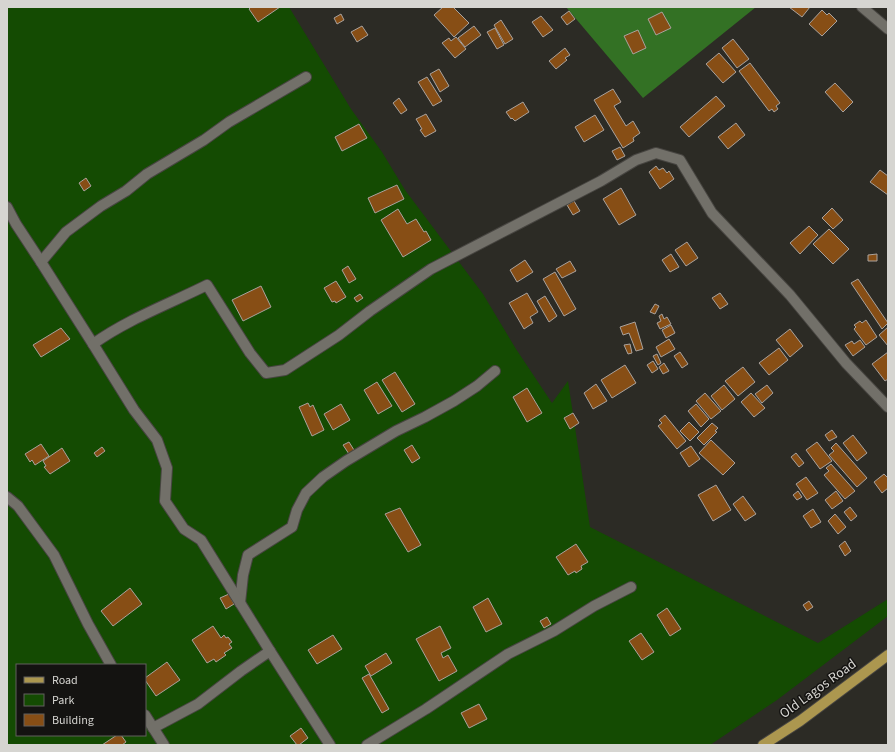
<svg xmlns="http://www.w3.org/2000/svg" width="895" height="752" font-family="'Source Sans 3',sans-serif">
<rect width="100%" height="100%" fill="#2c2b25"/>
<path fill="#144b02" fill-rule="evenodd" d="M 7,7 L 289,7 L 351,109 L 382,152 L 405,190 L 483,294 L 516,349 L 552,403 L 568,381 L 590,527 L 818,643 L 888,599 L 888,616 L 777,700 L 710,745 L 7,745 ZM 17,665 L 145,665 L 145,735 L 17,735 Z"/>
<path fill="#337124" d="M 566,7 L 756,7 L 643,98 Z"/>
<g fill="#874e15" stroke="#a9a29d">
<path d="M 251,7 L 280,7 L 258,22 L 249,9 Z"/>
<path d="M 443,7 L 453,7 L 469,23 L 454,37 L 434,15 Z"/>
<path d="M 789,7 L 810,7 L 802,17 Z"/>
<path d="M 822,10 L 827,15 L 829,13 L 837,21 L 822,36 L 809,24 Z"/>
<path d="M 569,11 L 575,19 L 567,25 L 561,17 Z"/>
<path d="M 662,12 L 671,28 L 656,35 L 648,19 Z"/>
<path d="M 341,14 L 344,20 L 337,24 L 334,18 Z"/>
<path d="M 541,16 L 553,30 L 543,37 L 532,22 Z"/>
<path d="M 501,20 L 513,39 L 505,44 L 494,25 Z"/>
<path d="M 362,26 L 368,35 L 357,42 L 351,32 Z"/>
<path d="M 474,26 L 481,35 L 465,47 L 458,38 Z"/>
<path d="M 495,28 L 504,45 L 497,49 L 487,32 Z"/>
<path d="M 638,30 L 646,48 L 633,54 L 624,36 Z"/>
<path d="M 456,37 L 466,49 L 455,58 L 442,43 L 449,38 L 451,41 Z"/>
<path d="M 733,39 L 749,59 L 737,68 L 722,48 Z"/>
<path d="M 565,48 L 570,55 L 565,58 L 567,60 L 556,69 L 549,61 Z"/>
<path d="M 719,53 L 736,72 L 723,83 L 706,64 Z"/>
<path d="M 750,63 L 780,103 L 776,106 L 778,109 L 774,112 L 772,109 L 769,111 L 739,71 Z"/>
<path d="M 439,69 L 449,86 L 440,92 L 430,74 Z"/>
<path d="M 427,77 L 442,101 L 433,106 L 418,82 Z"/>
<path d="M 835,83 L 853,102 L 843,112 L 825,92 Z"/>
<path d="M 613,89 L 621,102 L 614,106 L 626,126 L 633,121 L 640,133 L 633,138 L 634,141 L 623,148 L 594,100 Z"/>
<path d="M 716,96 L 725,106 L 689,137 L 680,127 Z"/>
<path d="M 399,98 L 407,110 L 401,114 L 393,103 Z"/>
<path d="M 523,102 L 529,112 L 515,121 L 512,118 L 511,119 L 506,112 Z"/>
<path d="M 426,114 L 436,131 L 425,137 L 420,130 L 422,129 L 416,119 Z"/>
<path d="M 595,115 L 604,130 L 584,142 L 575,127 Z"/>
<path d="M 736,123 L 745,135 L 728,149 L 718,137 Z"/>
<path d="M 359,124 L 367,138 L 342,151 L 335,137 Z"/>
<path d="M 620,147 L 625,156 L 617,160 L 612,151 Z"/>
<path d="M 656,166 L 659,170 L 663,168 L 667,173 L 669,171 L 674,179 L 660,189 L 649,172 Z"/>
<path d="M 880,170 L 888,176 L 888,195 L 870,182 Z"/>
<path d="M 86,178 L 91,186 L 84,191 L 79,183 Z"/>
<path d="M 397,185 L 404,199 L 375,213 L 368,198 Z"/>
<path d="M 621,188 L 636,215 L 619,225 L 603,199 Z"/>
<path d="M 574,201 L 580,211 L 573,215 L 567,205 Z"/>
<path d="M 832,208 L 843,220 L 833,229 L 822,218 Z"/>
<path d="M 398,209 L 407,224 L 416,219 L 424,232 L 426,231 L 431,240 L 403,257 L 381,220 Z"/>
<path d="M 809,226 L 818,235 L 800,254 L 790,243 Z"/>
<path d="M 829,229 L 849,249 L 833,264 L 813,244 Z"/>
<path d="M 687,242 L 698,258 L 686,266 L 675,250 Z"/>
<path d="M 671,254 L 679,267 L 670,272 L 662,260 Z"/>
<path d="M 877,254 L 877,261 L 868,261 L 868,255 Z"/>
<path d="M 525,260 L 533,272 L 517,282 L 510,270 Z"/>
<path d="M 570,261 L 576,271 L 562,278 L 556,269 Z"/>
<path d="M 348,266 L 356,279 L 349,283 L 342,270 Z"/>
<path d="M 555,272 L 576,309 L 564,316 L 543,279 Z"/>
<path d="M 858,279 L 888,323 L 882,329 L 851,283 Z"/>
<path d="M 336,281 L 346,297 L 336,303 L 335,301 L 332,302 L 324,288 Z"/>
<path d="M 261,286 L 271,307 L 243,321 L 232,300 Z"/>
<path d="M 527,293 L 538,312 L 530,317 L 533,323 L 524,329 L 509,303 Z"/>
<path d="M 720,293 L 728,304 L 720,309 L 712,298 Z"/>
<path d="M 360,294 L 363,298 L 357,302 L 354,298 Z"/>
<path d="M 545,296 L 557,316 L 549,322 L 537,301 Z"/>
<path d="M 655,304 L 659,306 L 655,314 L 650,312 Z"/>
<path d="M 662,314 L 664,319 L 667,317 L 671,324 L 660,329 L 657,323 L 661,321 L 659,316 Z"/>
<path d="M 866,320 L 877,337 L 866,345 L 854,329 L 856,327 L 854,325 L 860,321 L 862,323 Z"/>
<path d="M 635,322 L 643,349 L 636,351 L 629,333 L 623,335 L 620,327 Z"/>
<path d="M 671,325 L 675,333 L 666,338 L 662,330 Z"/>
<path d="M 888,327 L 888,346 L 879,335 Z"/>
<path d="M 61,328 L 70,339 L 41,357 L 33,345 Z"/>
<path d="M 790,329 L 803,346 L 790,357 L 776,340 Z"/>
<path d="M 669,339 L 675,349 L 661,357 L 656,347 Z"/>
<path d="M 860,340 L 865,347 L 853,356 L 845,345 L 852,341 L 854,344 Z"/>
<path d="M 630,344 L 632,353 L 628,354 L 624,345 Z"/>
<path d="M 779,348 L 788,360 L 769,375 L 759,363 Z"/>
<path d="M 680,352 L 688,364 L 682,368 L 674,356 Z"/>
<path d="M 888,352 L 888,379 L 885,381 L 872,364 Z"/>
<path d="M 657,354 L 661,363 L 658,365 L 653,356 Z"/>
<path d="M 653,361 L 658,369 L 652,373 L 647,365 Z"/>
<path d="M 664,363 L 669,371 L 663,374 L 659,367 Z"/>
<path d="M 625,365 L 636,383 L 612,398 L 601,380 Z"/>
<path d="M 743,367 L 755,382 L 738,396 L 725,381 Z"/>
<path d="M 395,372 L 415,404 L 402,412 L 382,380 Z"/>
<path d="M 377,382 L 392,406 L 378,414 L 364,390 Z"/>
<path d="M 596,384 L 607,401 L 593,409 L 584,393 Z"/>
<path d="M 724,385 L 735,399 L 722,410 L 711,396 Z"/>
<path d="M 767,385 L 773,393 L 762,403 L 755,394 Z"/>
<path d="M 527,388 L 542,413 L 527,422 L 513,397 Z"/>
<path d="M 705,393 L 721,411 L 711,419 L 696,401 Z"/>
<path d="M 751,393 L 765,408 L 754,417 L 741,402 Z"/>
<path d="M 308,403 L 310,407 L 313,405 L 324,430 L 312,436 L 299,407 Z"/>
<path d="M 341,404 L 350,420 L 333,430 L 324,414 Z"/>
<path d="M 696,404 L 709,419 L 701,427 L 688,411 Z"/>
<path d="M 573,413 L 579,423 L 570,429 L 564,418 Z"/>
<path d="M 665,415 L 686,441 L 677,449 L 658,426 L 662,423 L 659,420 Z"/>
<path d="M 689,422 L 699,432 L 690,441 L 680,431 Z"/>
<path d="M 712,423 L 718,428 L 715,431 L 717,432 L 704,445 L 697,438 Z"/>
<path d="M 832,430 L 837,437 L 829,441 L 825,435 Z"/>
<path d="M 853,435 L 867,453 L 857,461 L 843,443 Z"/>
<path d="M 711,440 L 735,463 L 723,475 L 699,453 Z"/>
<path d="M 349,442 L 354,450 L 349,454 L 343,445 Z"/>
<path d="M 817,442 L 832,461 L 820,469 L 806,450 Z"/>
<path d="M 836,443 L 867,478 L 857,487 L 829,455 L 834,451 L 831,448 Z"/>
<path d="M 41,444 L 49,456 L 35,465 L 32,460 L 30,462 L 25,454 Z"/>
<path d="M 412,445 L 420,458 L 412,463 L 404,450 Z"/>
<path d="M 691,446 L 700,459 L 689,467 L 680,453 Z"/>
<path d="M 102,447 L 105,451 L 97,457 L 94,453 Z"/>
<path d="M 62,448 L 70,461 L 50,474 L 44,467 L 46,466 L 43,461 Z"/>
<path d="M 796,453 L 804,463 L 799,467 L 791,457 Z"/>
<path d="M 831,464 L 855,491 L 845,499 L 824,475 L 829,471 L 826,468 Z"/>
<path d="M 884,474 L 888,478 L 888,488 L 882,493 L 874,482 Z"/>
<path d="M 806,477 L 818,493 L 807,500 L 796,484 Z"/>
<path d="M 716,485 L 731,510 L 713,521 L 698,495 Z"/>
<path d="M 798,491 L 802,497 L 797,500 L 793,495 Z"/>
<path d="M 836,491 L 843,501 L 832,509 L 825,500 Z"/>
<path d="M 743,496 L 756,514 L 745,521 L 733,504 Z"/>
<path d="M 850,507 L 857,516 L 851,521 L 844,512 Z"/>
<path d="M 400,508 L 421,545 L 408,552 L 385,514 Z"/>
<path d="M 813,509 L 821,522 L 811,528 L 803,516 Z"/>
<path d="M 835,514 L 846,527 L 838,534 L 828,521 Z"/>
<path d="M 845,541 L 851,551 L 845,556 L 839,546 Z"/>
<path d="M 576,544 L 588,562 L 581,566 L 582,569 L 576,573 L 575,571 L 568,575 L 556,557 Z"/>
<path d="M 130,588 L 142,604 L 113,626 L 101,611 Z"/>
<path d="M 229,594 L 234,604 L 226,609 L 220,598 Z"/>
<path d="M 488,598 L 502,624 L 486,632 L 473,607 Z"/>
<path d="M 809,601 L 813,607 L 807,611 L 803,605 Z"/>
<path d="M 667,608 L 681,629 L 670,636 L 657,615 Z"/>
<path d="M 547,617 L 551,624 L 544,628 L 540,621 Z"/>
<path d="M 213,626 L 221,638 L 224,635 L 226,638 L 228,637 L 232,642 L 229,644 L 232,648 L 224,653 L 226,655 L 216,662 L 214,659 L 207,663 L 192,640 Z"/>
<path d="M 440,626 L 451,648 L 441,653 L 443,658 L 448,655 L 457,671 L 439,681 L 416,639 Z"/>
<path d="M 641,633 L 654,652 L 642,660 L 629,641 Z"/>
<path d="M 333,635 L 342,649 L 317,664 L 308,650 Z"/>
<path d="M 386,653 L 392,663 L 371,676 L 365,666 Z"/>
<path d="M 167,662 L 180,680 L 156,696 L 145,680 L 145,678 Z"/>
<path d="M 369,674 L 389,709 L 382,713 L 362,678 Z"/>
<path d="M 479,704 L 487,719 L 469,728 L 461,713 Z"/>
<path d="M 301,728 L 308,738 L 299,745 L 297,745 L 290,736 Z"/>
<path d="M 117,735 L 121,735 L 126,742 L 122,745 L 102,745 Z"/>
</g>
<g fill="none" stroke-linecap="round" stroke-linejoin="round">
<defs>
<g id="minor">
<path d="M 862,7 L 888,29"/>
<path d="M 7,207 L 16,224 L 41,262"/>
<path d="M 93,344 L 41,262 L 66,232 L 101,206 L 126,191 L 147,174 L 204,140 L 229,122 L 306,77"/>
<path d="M 7,497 L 18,506 L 54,555 L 88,624 L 111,665"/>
<path d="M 240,603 L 243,575 L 248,555 L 292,527 L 297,510 L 306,493 L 323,477 L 346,461 L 396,431 L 425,417 L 454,401 L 477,386 L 495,371"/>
<path d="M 270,651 L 330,745"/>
<path d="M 145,715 L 164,745"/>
<path d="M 153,728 L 198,704 L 241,671 L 270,651 L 201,540 L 184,529 L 165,501 L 167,468 L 157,440 L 134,410 L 93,344 C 128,319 169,304 207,285 L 250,353 L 266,373 L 285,370 L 339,335 L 370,311 L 431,269 L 601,181 L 636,160 L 656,153 L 680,160 L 712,213 L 790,295 L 846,363 L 888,407"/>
<path d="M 367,745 L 426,709 L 508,654 L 554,631 L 594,606 L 631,587"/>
</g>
<path id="major" d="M 763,745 L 800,721 L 888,655"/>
</defs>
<use href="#minor" stroke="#474541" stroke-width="12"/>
<use href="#major" stroke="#474541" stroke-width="12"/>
<use href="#minor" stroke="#727069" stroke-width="10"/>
<use href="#major" stroke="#ac974f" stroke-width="10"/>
</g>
<g text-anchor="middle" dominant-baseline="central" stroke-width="3" stroke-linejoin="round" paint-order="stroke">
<g font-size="14" fill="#d6d5d1" stroke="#141311">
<text transform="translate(818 689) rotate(-36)">Old Lagos Road</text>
</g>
</g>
<rect width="895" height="752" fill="none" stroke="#d6d5d1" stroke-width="16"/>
<rect x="16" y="664" width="130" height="72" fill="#141311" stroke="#62615e"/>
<rect x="24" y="677" width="20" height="6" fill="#ac974f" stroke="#62615e"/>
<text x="52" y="684" font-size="12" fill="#d6d5d1">Road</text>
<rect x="24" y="694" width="20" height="12" fill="#144b02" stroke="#62615e"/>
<text x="52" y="704" font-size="12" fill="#d6d5d1">Park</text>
<rect x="24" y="714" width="20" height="12" fill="#874e15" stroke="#62615e"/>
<text x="52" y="724" font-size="12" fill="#d6d5d1">Building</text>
</svg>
